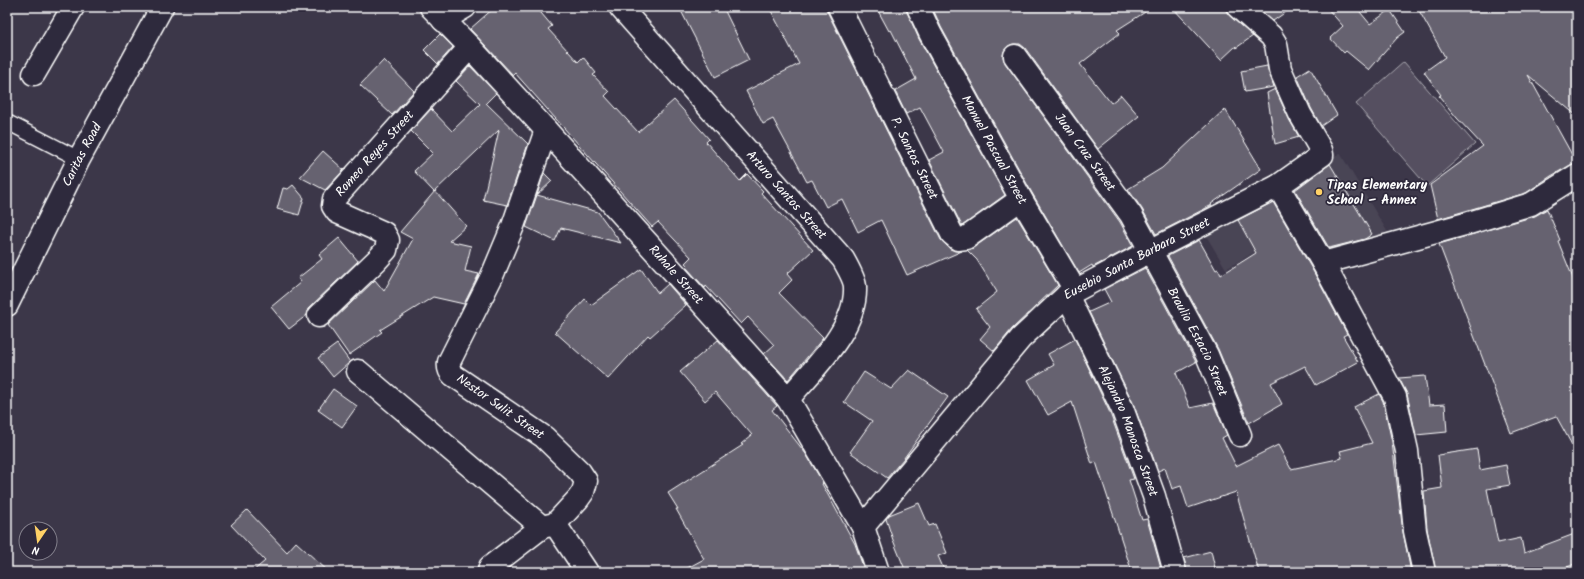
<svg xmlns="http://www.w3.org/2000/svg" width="1584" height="579" font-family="Kalam,sans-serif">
<rect width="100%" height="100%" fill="#3c3749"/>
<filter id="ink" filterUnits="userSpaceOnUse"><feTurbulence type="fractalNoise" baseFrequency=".025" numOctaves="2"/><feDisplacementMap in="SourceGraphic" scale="8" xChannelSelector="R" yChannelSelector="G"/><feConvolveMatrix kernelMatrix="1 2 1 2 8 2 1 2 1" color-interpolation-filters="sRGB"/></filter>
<g filter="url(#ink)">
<path fill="#494455" d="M 1340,153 L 1387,231 L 1301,282 L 1275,240 L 1226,269 L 1205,234 Z"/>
<path fill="#555060" stroke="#aaa8b0" d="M 1404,62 L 1475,144 L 1427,186 L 1356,104 Z"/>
<g fill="#666270" stroke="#fff">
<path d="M 495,7 L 536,7 L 552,26 L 548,29 L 578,62 L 583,57 L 596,73 L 593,75 L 609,92 L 605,96 L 638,132 L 674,100 L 709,139 L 706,142 L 740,181 L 747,174 L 763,191 L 761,193 L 813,250 L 787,274 L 792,280 L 779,293 L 823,338 L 788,380 L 764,354 L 774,345 L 748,317 L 741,324 L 706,286 L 705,288 L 686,267 L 688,266 L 685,263 L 691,257 L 658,222 L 652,227 L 515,73 L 513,75 L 470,29 Z"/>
<path d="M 679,7 L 723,7 L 749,60 L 715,77 Z"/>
<path d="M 769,7 L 825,7 L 941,240 L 950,249 L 955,251 L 962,251 L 907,275 L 881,220 L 858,232 L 842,199 L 826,207 L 812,180 L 807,182 L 773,119 L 763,124 L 746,91 L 799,64 Z"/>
<path d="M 876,7 L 906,7 L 907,12 L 919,39 L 1005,195 L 962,226 L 929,160 L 944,152 L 920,107 L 906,114 L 895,91 L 916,79 L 891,30 L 889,31 Z"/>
<path d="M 932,7 L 1153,7 L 1117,30 L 1120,33 L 1080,64 L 1111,103 L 1121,95 L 1139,116 L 1098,149 L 1025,48 L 1020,44 L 1013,44 L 1008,46 L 1004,51 L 1003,57 L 1005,63 L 1120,222 L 1133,246 L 1093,267 L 1092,265 L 1079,273 L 1032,193 L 941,27 Z"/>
<path d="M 1172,7 L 1226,7 L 1226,11 L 1230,16 L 1253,36 L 1236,48 L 1236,46 L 1221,60 Z"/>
<path d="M 1257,7 L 1293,7 L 1273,21 Z"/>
<path d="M 1326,7 L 1356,7 L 1370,24 L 1390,10 L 1405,32 L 1397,38 L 1369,70 L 1346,51 L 1344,53 L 1330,38 L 1343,26 Z"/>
<path d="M 1417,7 L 1564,7 L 1577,15 L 1577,116 L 1528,75 L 1576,162 L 1551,176 L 1526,193 L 1438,219 L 1430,185 L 1483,146 L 1457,118 L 1439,96 L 1441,95 L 1424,72 L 1445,57 Z"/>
<path d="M 440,34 L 453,47 L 438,64 L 424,50 Z"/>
<path d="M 384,60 L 414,91 L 392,115 L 360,85 Z"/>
<path d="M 470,66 L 496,93 L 486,103 L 528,144 L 507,205 L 483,200 L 499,130 L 434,192 L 414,171 L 433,153 L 411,131 L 431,109 L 452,131 L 480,104 L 456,81 Z"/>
<path d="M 1267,66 L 1274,87 L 1245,92 L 1241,71 Z"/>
<path d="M 1310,68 L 1337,115 L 1321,126 L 1311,108 L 1297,76 Z"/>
<path d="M 1275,89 L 1289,119 L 1299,137 L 1275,144 L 1267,93 Z"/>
<path d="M 1225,109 L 1261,169 L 1211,204 L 1212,205 L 1156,234 L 1142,209 L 1128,189 L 1162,168 Z"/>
<path d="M 323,151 L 344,170 L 325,190 L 300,177 Z"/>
<path d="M 1330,164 L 1372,234 L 1365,239 L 1329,248 L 1295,190 Z"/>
<path d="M 544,173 L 552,181 L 537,195 Z"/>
<path d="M 293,185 L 304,198 L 299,215 L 277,209 L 283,188 L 288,189 Z"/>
<path d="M 435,191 L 466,226 L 449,241 L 471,246 L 465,271 L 479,274 L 464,304 L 433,297 L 380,330 L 382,332 L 349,355 L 328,325 L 375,280 L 384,291 L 413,239 L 400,232 Z"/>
<path d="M 537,195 L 598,212 L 621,243 L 561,228 L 555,241 L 526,227 Z"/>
<path d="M 1273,202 L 1312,269 L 1347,334 L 1343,336 L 1358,362 L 1316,385 L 1305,366 L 1271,383 L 1282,404 L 1249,423 L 1218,349 L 1168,256 L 1199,240 L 1216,270 L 1218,269 L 1221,275 L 1256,253 L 1238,220 Z"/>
<path d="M 1547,209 L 1560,240 L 1558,241 L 1577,288 L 1577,454 L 1556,416 L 1511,433 L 1439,244 L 1535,216 Z"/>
<path d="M 1017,217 L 1058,285 L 1012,329 L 994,351 L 980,339 L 990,327 L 976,309 L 997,292 L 977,260 L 967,250 L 973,248 Z"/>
<path d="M 339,238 L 358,261 L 310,307 L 307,315 L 289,329 L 271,307 L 301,282 L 298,278 L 322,259 L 319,255 Z"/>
<path d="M 1145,268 L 1196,362 L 1176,373 L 1190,408 L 1213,403 L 1227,435 L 1222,438 L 1236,466 L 1278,445 L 1291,469 L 1342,458 L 1340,451 L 1372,443 L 1354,407 L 1379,394 L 1383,401 L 1392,442 L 1403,532 L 1411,572 L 1259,572 L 1236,492 L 1188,508 L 1181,486 L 1172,489 L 1165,468 L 1158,471 L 1133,403 L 1089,312 L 1111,302 L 1104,289 Z"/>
<path d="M 641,269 L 658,293 L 668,284 L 686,305 L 650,337 L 648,335 L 608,379 L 555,332 L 585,299 L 591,305 Z"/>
<path d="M 1075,339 L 1110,413 L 1134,479 L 1129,480 L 1142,520 L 1147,519 L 1162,572 L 1132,572 L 1096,462 L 1092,464 L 1072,402 L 1048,415 L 1028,380 L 1054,365 L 1048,354 Z"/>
<path d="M 718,340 L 777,406 L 772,410 L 806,454 L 823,483 L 822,484 L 855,544 L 865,572 L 680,572 L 704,559 L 676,509 L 678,509 L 668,493 L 743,445 L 741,444 L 752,435 L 715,392 L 705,401 L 680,372 Z"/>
<path d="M 337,344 L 350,362 L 333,377 L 318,358 Z"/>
<path d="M 909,370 L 948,397 L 904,458 L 887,478 L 850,452 L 872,421 L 844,402 L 864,372 L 891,389 Z"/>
<path d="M 1425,376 L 1429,405 L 1445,404 L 1447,432 L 1416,435 L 1407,394 L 1399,378 Z"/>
<path d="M 333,389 L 357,406 L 342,427 L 318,410 Z"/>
<path d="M 1477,449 L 1480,470 L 1506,465 L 1510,485 L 1487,489 L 1498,543 L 1521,538 L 1524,553 L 1577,533 L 1577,563 L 1555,572 L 1436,572 L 1427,529 L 1424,491 L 1442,488 L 1438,455 Z"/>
<path d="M 919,503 L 929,526 L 935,524 L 947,553 L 938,556 L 945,572 L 906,572 L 893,540 L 886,519 L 889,515 Z"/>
<path d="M 247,510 L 287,552 L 296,542 L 329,572 L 252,572 L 265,561 L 231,525 Z"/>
<path d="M 1211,551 L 1216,572 L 1187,572 L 1184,558 Z"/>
</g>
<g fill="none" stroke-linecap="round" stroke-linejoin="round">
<defs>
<path id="lane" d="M 7,122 L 79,159"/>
<g id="street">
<path id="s1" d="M 620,7 L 843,259 C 847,266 855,280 855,287 C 857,329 813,369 788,399"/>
<path id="s2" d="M 839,7 L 952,234 L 958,239 L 966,238 L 1021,199"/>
<path id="s3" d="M 918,7 L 930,33 L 1021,199 L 1075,290"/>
<path d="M 443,20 L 465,7"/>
<path id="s4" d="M 1015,56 L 1131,215 L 1207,355 L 1240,435"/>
<path d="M 34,74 L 73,7"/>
<path d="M 1278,186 L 1323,263 L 1395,397 L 1407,451 L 1415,531 L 1424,572"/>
<path d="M 1323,263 L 1469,223 L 1531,204 L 1577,175"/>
<path id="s5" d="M 1067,295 L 1122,408 L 1154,496 L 1175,572"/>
<path id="s6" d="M 7,305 L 79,159 L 162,7"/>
<path id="s7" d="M 319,316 L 377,260 L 386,250 L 388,240 L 384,233 L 337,212 L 333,206 L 334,199 L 470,47"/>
<path d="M 358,371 L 542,527"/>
<path d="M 555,524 L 587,572"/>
<path id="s8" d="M 863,527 L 1021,338 L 1067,295 L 1150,251 L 1278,186 L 1322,155 L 1321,150 L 1300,114 L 1280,69 L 1276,44 L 1271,36 L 1238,7"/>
<path d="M 489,572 L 490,567 L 542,527 L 555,524 L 578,499 L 583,492 L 586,481 L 580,472 L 544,437 L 453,375 C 449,371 448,368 449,362 L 492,276 L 513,226 L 546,130"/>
</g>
<g id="secondary">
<path id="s9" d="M 431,7 L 470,47 L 546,130 L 788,399 L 863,527 L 878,572"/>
</g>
</defs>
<use href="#lane" stroke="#fff" stroke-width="17"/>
<use href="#street" stroke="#fff" stroke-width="25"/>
<use href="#secondary" stroke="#fff" stroke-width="25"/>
<use href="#lane" stroke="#2f2a3d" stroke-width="14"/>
<use href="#street" stroke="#2f2a3d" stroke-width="22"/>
<use href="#secondary" stroke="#2f2a3d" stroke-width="22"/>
</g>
</g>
<circle fill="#ffd166" stroke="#2f2a3d" stroke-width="1.5" cx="1319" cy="192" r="4"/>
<g text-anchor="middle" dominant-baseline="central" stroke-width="3.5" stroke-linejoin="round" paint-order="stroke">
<g font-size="13" fill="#fff" stroke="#2f2a3d">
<text stroke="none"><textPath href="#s3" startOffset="162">Manuel Pascual Street</textPath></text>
<text stroke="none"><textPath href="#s4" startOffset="119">Juan Cruz Street</textPath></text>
<text stroke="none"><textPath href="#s7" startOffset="239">Romeo Reyes Street</textPath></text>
<text stroke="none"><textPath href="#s6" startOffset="168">Caritas Road</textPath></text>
<text stroke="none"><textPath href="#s2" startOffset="169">P. Santos Street</textPath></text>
<text stroke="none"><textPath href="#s1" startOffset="251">Arturo Santos Street</textPath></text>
<text stroke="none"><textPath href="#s8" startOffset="388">Eusebio Santa Barbara Street</textPath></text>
<text stroke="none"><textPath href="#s9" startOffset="363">Ruhale Street</textPath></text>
<text stroke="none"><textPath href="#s4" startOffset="340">Braulio Estacio Street</textPath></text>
<text transform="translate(500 407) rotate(35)">Nestor Sulit Street</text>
<text stroke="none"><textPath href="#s5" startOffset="149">Alejandro Manosca Street</textPath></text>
</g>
<g font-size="13" font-weight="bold" fill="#fff" stroke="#2f2a3d" text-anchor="start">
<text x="1327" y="185">Tipas Elementary<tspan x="1327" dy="15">School – Annex</tspan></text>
</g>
</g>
<rect width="1584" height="579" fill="none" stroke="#2f2a3d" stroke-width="24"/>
<rect x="12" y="12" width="1560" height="555" fill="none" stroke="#fff" stroke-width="1.5" filter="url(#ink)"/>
<g transform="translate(38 541) rotate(193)"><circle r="19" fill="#2f2a3d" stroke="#827f8b"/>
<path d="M0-3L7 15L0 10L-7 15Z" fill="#ffd166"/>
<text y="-6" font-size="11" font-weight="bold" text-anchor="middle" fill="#ffffff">N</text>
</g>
</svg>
